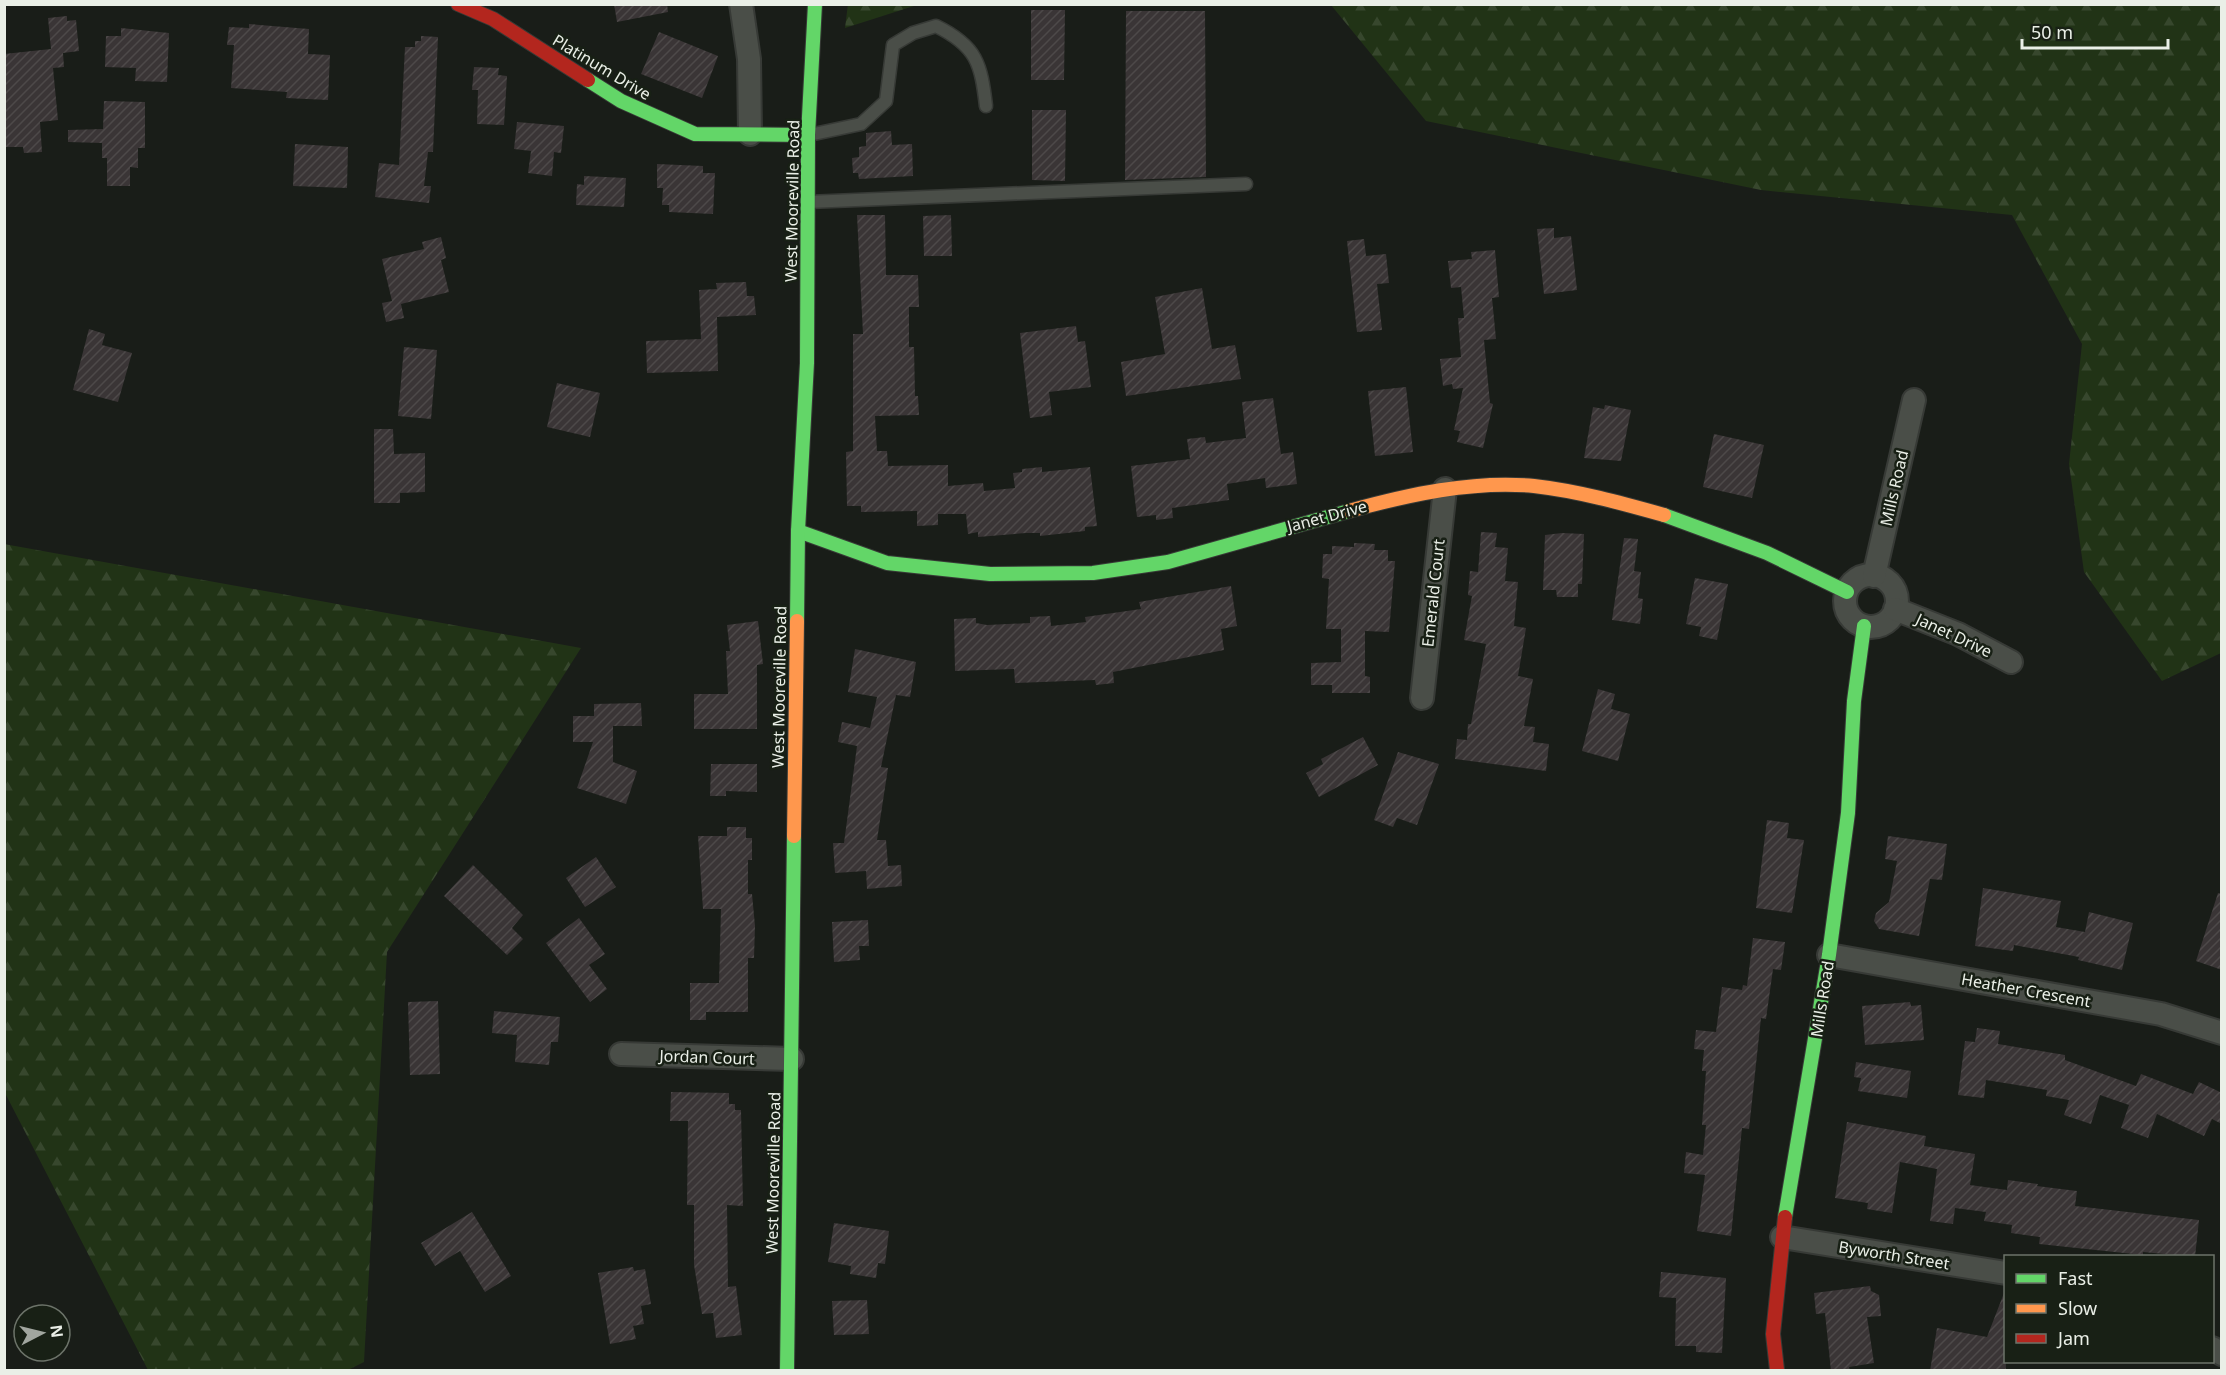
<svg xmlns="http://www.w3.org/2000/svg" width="2226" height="1375" font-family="'Noto Sans',sans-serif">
<defs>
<pattern id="forest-firs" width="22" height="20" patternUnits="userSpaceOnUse" patternTransform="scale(1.5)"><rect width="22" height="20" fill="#213316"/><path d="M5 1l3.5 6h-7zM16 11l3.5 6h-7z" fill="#37472d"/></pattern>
<pattern id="building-hatch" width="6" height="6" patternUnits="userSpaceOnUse" patternTransform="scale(1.5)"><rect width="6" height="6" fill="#3a3536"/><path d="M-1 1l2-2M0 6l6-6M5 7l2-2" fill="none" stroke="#4d4949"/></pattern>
</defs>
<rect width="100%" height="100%" fill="#191d18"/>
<g fill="url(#forest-firs)">
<path d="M 848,4 L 917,4 L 917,5 L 845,28 Z"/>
<path d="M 1331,5 L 2221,5 L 2221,653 L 2162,681 L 2084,572 L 2069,464 L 2082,344 L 2012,215 L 1761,190 L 1426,121 Z"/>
<path d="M 4,544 L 581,648 L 387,952 L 364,1362 L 348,1370 L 148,1370 L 5,1093 Z"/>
</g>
<g fill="url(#building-hatch)">
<path d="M 614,4 L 667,4 L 668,12 L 617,22 Z"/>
<path d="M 1031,10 L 1065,10 L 1064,80 L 1031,80 Z"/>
<path d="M 1126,11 L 1205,11 L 1206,177 L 1125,180 Z"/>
<path d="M 67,16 L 67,21 L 76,20 L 79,51 L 63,53 L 64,67 L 53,68 L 58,120 L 40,122 L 42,152 L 24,153 L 23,147 L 4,147 L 4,54 L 51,49 L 48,18 Z"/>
<path d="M 249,24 L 309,29 L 308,54 L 330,55 L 328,100 L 286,98 L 287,92 L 231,88 L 234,45 L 227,45 L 229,27 L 249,28 Z"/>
<path d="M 121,28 L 169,33 L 167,82 L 135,81 L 136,68 L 105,67 L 106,36 L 121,36 Z"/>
<path d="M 659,32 L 718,56 L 702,98 L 641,74 Z"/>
<path d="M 421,36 L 438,37 L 433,152 L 428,152 L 424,186 L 431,186 L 429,203 L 375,197 L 379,163 L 399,165 L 405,47 L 415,47 L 415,41 L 421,41 Z"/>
<path d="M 474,67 L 499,68 L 498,75 L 507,76 L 504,125 L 477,124 L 478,90 L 472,90 Z"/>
<path d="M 104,101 L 145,102 L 145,148 L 138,148 L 138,168 L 130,167 L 130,186 L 107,186 L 107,158 L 102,158 L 102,143 L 68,142 L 68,130 L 103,129 Z"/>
<path d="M 1032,110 L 1066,110 L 1065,181 L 1032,180 Z"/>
<path d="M 517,122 L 564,126 L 561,153 L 554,152 L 552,176 L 528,173 L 531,151 L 514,149 Z"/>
<path d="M 891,131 L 892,145 L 912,144 L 913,176 L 859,179 L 858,173 L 853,173 L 852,158 L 859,157 L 859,147 L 866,146 L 866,133 Z"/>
<path d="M 295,144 L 348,147 L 347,188 L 293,186 Z"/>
<path d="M 657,164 L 703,166 L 703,173 L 715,173 L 713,214 L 669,212 L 669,205 L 662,205 L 663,188 L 657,188 Z"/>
<path d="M 584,176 L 626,178 L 624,207 L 576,205 L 577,184 L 584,185 Z"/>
<path d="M 857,215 L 885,215 L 886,275 L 918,275 L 919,307 L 909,307 L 909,347 L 914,347 L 915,396 L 918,396 L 919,415 L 875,416 L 877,451 L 887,451 L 888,466 L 948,465 L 948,486 L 983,483 L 984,491 L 1015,488 L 1013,473 L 1022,472 L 1022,469 L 1042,467 L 1042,472 L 1090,467 L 1097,526 L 1085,527 L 1085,531 L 1040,536 L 1040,533 L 1026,533 L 978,537 L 978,532 L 968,534 L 966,514 L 938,514 L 938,525 L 917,526 L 917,511 L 861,512 L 861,506 L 847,506 L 846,452 L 853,451 L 853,334 L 863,334 Z"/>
<path d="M 951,215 L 952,256 L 924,256 L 923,216 Z"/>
<path d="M 1554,228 L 1554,238 L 1571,236 L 1577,290 L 1544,294 L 1537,229 Z"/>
<path d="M 441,237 L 446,258 L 441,260 L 449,292 L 401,304 L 404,318 L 386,322 L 382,303 L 392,301 L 382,259 L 424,249 L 422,242 Z"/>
<path d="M 1364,239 L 1366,256 L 1386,254 L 1389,283 L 1377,284 L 1382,330 L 1357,332 L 1347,241 Z"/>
<path d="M 1495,250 L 1499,297 L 1492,298 L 1496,339 L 1484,340 L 1490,403 L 1493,404 L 1483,448 L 1457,442 L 1460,431 L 1454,430 L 1463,388 L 1453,389 L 1452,384 L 1443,386 L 1440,359 L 1461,357 L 1458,318 L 1464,318 L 1461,287 L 1451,288 L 1448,261 L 1472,259 L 1471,252 Z"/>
<path d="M 746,282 L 747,296 L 754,296 L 756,315 L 717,317 L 718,371 L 647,373 L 646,341 L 701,339 L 699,290 L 717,289 L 716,283 Z"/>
<path d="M 1202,288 L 1212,349 L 1235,345 L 1241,379 L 1126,396 L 1121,362 L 1165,354 L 1155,297 Z"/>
<path d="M 1076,326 L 1078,342 L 1085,341 L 1091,387 L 1049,392 L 1052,415 L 1030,418 L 1020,333 Z"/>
<path d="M 89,329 L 105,334 L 102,345 L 132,353 L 118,402 L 73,390 Z"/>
<path d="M 404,347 L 437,350 L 431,419 L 398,416 Z"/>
<path d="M 557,383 L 600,393 L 590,437 L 547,427 Z"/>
<path d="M 1406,387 L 1413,452 L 1375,456 L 1368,391 Z"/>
<path d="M 1273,398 L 1281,454 L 1293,452 L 1297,484 L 1266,488 L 1265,478 L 1227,484 L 1229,500 L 1172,508 L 1173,518 L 1156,520 L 1156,515 L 1137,517 L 1131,466 L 1190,459 L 1187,439 L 1205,437 L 1206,443 L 1246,438 L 1242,402 Z"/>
<path d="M 1605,405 L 1631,410 L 1621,461 L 1584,458 L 1593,407 L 1604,409 Z"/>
<path d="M 374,429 L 393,429 L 394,454 L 425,453 L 425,492 L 400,493 L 400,503 L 374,503 Z"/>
<path d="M 1714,434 L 1764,445 L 1752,498 L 1703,487 Z"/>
<path d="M 1481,532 L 1497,533 L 1495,547 L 1508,548 L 1505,581 L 1518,582 L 1514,626 L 1526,628 L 1518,676 L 1533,679 L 1524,726 L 1535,727 L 1533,742 L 1549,744 L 1546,771 L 1455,759 L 1457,739 L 1467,740 L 1468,724 L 1471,724 L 1486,644 L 1464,640 L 1472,596 L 1468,595 L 1470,571 L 1478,572 Z"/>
<path d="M 1562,533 L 1584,534 L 1582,584 L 1578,584 L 1578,597 L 1557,597 L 1556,590 L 1543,590 L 1545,535 Z"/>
<path d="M 1624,538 L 1638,539 L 1634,571 L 1641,572 L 1638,598 L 1643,599 L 1640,624 L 1612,620 Z"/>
<path d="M 1354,543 L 1375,544 L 1374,550 L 1388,550 L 1388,561 L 1395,561 L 1389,632 L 1365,631 L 1365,676 L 1370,677 L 1370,693 L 1332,693 L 1332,685 L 1311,685 L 1311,663 L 1341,662 L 1341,629 L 1326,629 L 1329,579 L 1322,578 L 1323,554 L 1332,554 L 1332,546 L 1354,547 Z"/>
<path d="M 1695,578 L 1728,584 L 1717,640 L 1699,636 L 1701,627 L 1686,624 Z"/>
<path d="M 1231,586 L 1237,626 L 1221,629 L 1224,650 L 1113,672 L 1114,683 L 1096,685 L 1095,680 L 1015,683 L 1014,669 L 955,671 L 954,619 L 976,618 L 976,623 L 987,625 L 1030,623 L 1030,617 L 1050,616 L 1051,626 L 1086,622 L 1085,617 L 1141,609 L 1139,602 Z"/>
<path d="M 758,621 L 763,664 L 757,665 L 757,729 L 694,729 L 694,694 L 728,694 L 726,651 L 730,651 L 727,625 Z"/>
<path d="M 855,649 L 916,662 L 910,697 L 896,695 L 881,767 L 888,768 L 877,840 L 886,840 L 888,866 L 901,865 L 902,886 L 867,889 L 866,871 L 835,873 L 833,843 L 844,843 L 857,746 L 838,742 L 842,722 L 870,728 L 877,697 L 848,692 Z"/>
<path d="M 1598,689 L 1615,694 L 1611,709 L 1630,714 L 1618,761 L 1582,751 Z"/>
<path d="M 641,703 L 642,726 L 613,726 L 613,762 L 637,771 L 626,804 L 577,788 L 593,742 L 573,742 L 573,716 L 594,716 L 594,704 Z"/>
<path d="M 1363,737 L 1378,765 L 1319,797 L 1306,773 L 1323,764 L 1321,759 Z"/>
<path d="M 1398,752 L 1439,764 L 1417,825 L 1397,818 L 1393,827 L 1374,820 Z"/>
<path d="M 711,764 L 757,764 L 757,792 L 726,791 L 726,796 L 710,796 Z"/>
<path d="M 1767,820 L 1789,823 L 1787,838 L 1804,840 L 1792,913 L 1756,908 Z"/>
<path d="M 727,827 L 746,827 L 746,838 L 752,838 L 752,860 L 748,860 L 748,894 L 752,894 L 755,926 L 754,958 L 748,958 L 748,1012 L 706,1012 L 706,1020 L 690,1020 L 690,983 L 719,983 L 721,909 L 703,909 L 698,836 L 727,836 Z"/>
<path d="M 1888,836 L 1947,844 L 1942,880 L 1930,879 L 1919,936 L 1879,929 L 1874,921 L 1876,913 L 1889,902 L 1897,861 L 1885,859 Z"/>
<path d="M 596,857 L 616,887 L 585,907 L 566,878 Z"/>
<path d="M 473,865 L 523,915 L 512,928 L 523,939 L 507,955 L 444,896 Z"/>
<path d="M 1983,888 L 2061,901 L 2056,927 L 2085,932 L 2089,912 L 2133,923 L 2122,970 L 2078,960 L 2079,957 L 2014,945 L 2013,951 L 1975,946 Z"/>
<path d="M 2218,893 L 2222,894 L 2222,970 L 2196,961 Z"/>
<path d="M 579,918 L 605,954 L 589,965 L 607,989 L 590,1002 L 546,943 Z"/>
<path d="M 868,920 L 869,946 L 859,946 L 860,960 L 834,962 L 832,922 Z"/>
<path d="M 1753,938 L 1785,942 L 1781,970 L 1773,969 L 1766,1019 L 1761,1018 L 1749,1129 L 1742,1128 L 1731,1236 L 1697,1231 L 1705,1175 L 1684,1173 L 1686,1152 L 1703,1155 L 1706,1125 L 1702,1125 L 1706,1071 L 1702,1071 L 1704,1050 L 1694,1049 L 1696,1030 L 1716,1032 L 1722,987 L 1742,990 L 1743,985 L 1747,986 Z"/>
<path d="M 438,1001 L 440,1074 L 410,1075 L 408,1002 Z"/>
<path d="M 1910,1002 L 1911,1006 L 1921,1005 L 1924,1040 L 1865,1045 L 1862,1006 Z"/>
<path d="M 494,1011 L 560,1017 L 558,1042 L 551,1042 L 549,1065 L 515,1062 L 517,1035 L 492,1033 Z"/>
<path d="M 1977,1028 L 2000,1031 L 1998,1044 L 2065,1055 L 2065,1060 L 2136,1086 L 2141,1074 L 2193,1094 L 2199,1082 L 2222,1093 L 2222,1124 L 2212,1119 L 2204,1136 L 2157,1114 L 2148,1138 L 2121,1128 L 2129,1105 L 2100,1095 L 2091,1124 L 2064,1115 L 2069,1100 L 2046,1096 L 2047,1090 L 1986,1080 L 1984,1098 L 1958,1095 L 1965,1041 L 1975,1042 Z"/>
<path d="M 1856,1062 L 1911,1071 L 1907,1098 L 1858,1091 L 1861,1078 L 1854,1077 Z"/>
<path d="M 671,1092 L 729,1093 L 729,1104 L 735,1104 L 735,1110 L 741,1110 L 743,1206 L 727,1205 L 728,1287 L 736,1286 L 742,1335 L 716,1338 L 713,1313 L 702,1314 L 694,1265 L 694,1205 L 687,1205 L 688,1121 L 670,1121 Z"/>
<path d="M 1847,1122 L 1926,1136 L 1924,1146 L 1975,1154 L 1970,1185 L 2007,1190 L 2008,1180 L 2038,1184 L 2037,1186 L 2077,1191 L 2075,1206 L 2199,1220 L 2195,1257 L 2143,1252 L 2143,1255 L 2039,1244 L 2040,1237 L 2011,1233 L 2012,1225 L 1984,1221 L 1986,1212 L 1955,1208 L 1953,1224 L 1930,1221 L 1937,1169 L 1900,1162 L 1892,1213 L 1867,1209 L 1868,1203 L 1835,1198 Z"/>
<path d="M 472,1212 L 511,1276 L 485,1292 L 460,1251 L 435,1266 L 421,1243 Z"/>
<path d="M 834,1223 L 889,1231 L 885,1264 L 878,1263 L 876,1278 L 850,1274 L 851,1266 L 828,1262 Z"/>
<path d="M 633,1267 L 634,1271 L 645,1269 L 651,1304 L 641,1306 L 644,1324 L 633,1326 L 636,1339 L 610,1344 L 598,1273 Z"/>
<path d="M 1661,1272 L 1726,1278 L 1722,1353 L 1696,1352 L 1696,1346 L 1675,1346 L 1676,1298 L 1659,1297 Z"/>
<path d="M 1870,1286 L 1871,1291 L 1879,1295 L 1881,1316 L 1867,1317 L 1874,1363 L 1849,1367 L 1850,1371 L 1831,1371 L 1825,1313 L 1816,1314 L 1814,1293 Z"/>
<path d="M 2004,1293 L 2006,1371 L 1930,1371 L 1937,1328 L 1987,1337 Z"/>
<path d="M 867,1300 L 869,1334 L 834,1335 L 832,1301 Z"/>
</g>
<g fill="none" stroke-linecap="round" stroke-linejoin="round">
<defs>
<g id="lane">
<path d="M 809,135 L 861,124 L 886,101 L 893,45 L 913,33 L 936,26 C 977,46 981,64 986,106"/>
<path d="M 808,202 L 1246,184"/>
</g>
<g id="street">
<path d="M 741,4 L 749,59 L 750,134"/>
<circle cx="1871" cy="601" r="26"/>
<path d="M 1874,576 L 1914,400"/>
<path d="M 1895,609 L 1958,634 L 2011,662"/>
<path d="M 1422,698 L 1445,489"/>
<path d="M 1829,955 L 2161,1014 L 2222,1033"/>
<path d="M 621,1054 L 792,1059"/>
<path d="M 1782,1237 L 2006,1273"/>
<path d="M 2212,1348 L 2222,1354"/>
</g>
<g id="fast">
<path d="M 588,80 L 621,101 L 695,134 L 808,135"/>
<path d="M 1664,515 L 1767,553 L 1847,592"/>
<path d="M 798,531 L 887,563 L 990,574 L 1093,573 L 1168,562 L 1349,511"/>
<path d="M 797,621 L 798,531 L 807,363 L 808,135 L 815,4"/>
<path d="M 1785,1217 L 1829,955 L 1848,813 L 1854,701 L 1864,626"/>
<path d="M 787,1370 L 794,836"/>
</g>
<g id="slow">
<path d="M 1349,511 C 1407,495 1473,480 1534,486 C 1578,491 1621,503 1664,515"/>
<path d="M 794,836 L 797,621"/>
</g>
<g id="jam">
<path d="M 458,4 L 493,19 L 588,80"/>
<path d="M 1777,1370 L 1773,1334 L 1785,1217"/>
</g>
</defs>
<use href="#lane" stroke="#373a36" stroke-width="15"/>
<use href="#street" stroke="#373a36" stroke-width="26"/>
<use href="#fast" stroke="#373a36" stroke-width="16"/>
<use href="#slow" stroke="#373a36" stroke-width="16"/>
<use href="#jam" stroke="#373a36" stroke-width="16"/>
<use href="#lane" stroke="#4a4e48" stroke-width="12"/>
<use href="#street" stroke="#4a4e48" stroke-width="22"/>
<use href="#fast" stroke="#63d668" stroke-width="14"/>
<use href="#slow" stroke="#ff974d" stroke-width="14"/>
<use href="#jam" stroke="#b3261e" stroke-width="14"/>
</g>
<g text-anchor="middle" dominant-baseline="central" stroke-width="5" stroke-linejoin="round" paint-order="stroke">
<g font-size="16" fill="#eaefe7" stroke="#182015">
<text transform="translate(602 67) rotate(31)">Platinum Drive</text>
<text transform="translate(792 201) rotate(-89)">West Mooreville Road</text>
<text transform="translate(1894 488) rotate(-77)">Mills Road</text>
<text transform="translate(1327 516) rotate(-15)">Janet Drive</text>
<text transform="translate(1433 593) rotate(-84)">Emerald Court</text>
<text transform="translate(1954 635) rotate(25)">Janet Drive</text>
<text transform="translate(779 687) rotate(-89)">West Mooreville Road</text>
<text transform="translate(2026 990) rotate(10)">Heather Crescent</text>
<text transform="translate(1822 999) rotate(-81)">Mills Road</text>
<text transform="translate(707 1057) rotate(2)">Jordan Court</text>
<text transform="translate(773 1173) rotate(-89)">West Mooreville Road</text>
<text transform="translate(1894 1255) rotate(9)">Byworth Street</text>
</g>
</g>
<rect width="2226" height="1375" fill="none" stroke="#eaefe7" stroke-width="12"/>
<rect x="2004" y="1255" width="210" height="108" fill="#182015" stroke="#6c7369" stroke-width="1.5"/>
<rect x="2016" y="1274" width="30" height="9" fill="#63d668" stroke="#6c7369" stroke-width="1.5"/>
<text x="2058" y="1285" font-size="18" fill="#eaefe7">Fast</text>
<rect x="2016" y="1304" width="30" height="9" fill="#ff974d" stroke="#6c7369" stroke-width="1.5"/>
<text x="2058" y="1315" font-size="18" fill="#eaefe7">Slow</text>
<rect x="2016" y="1334" width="30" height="9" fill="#b3261e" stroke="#6c7369" stroke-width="1.5"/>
<text x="2058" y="1345" font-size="18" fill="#eaefe7">Jam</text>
<g transform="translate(42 1333) rotate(83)"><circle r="28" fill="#182015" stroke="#6c7369" stroke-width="1.5"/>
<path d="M0-4.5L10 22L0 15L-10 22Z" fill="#a1a69f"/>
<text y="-9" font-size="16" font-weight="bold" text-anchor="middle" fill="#eaefe7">N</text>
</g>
<path d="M2022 39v9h146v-9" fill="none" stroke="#eaefe7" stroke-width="3"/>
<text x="2031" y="39" font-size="18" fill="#eaefe7" stroke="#182015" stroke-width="4.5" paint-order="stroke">50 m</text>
</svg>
